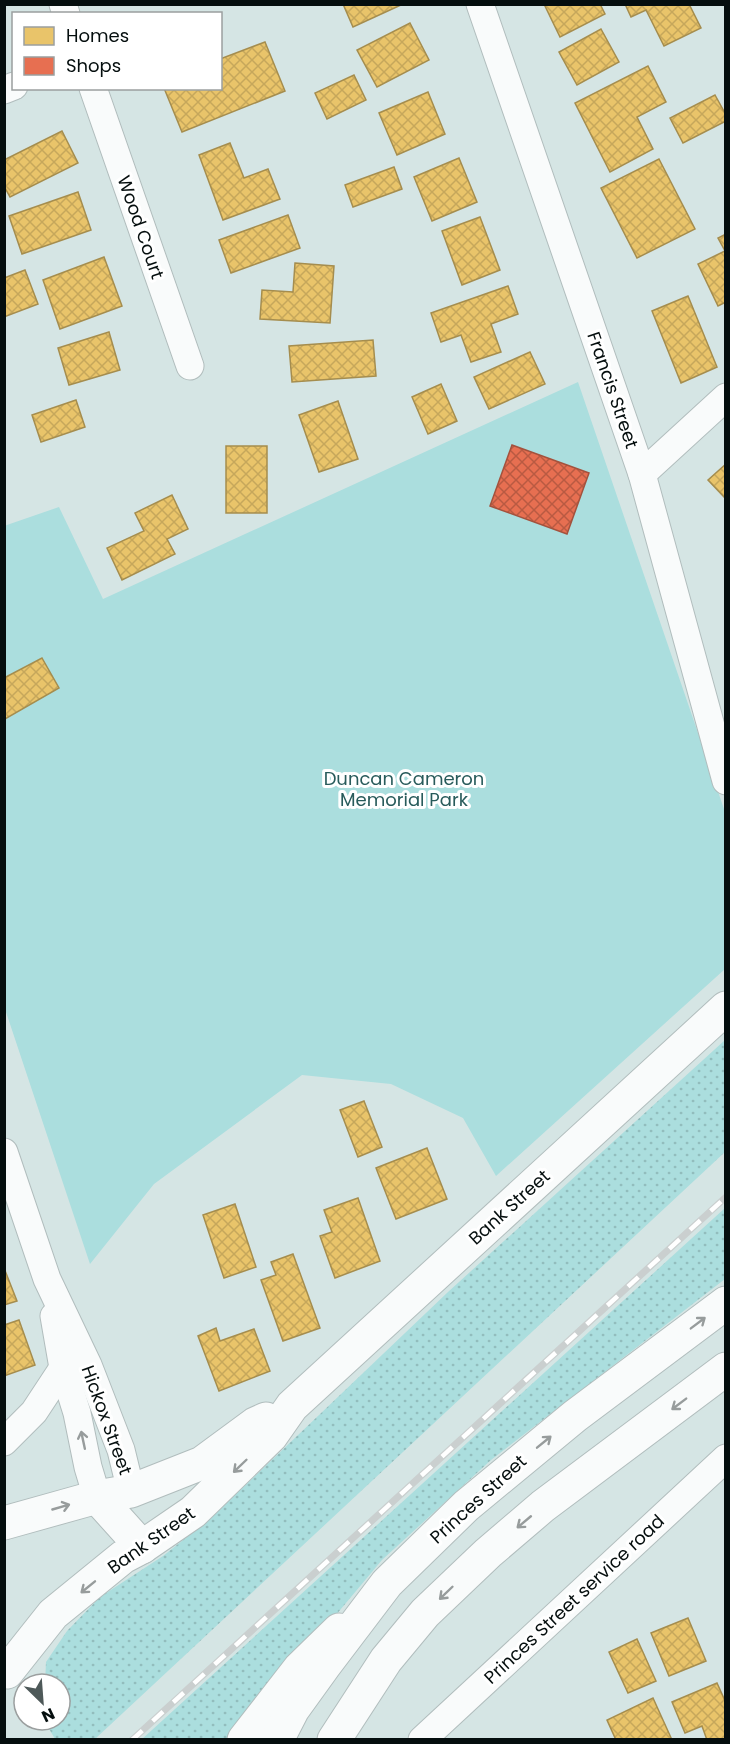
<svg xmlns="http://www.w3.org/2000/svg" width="730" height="1744" font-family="Poppins,sans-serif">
<defs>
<pattern id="grass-dots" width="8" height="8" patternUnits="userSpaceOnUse" patternTransform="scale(1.5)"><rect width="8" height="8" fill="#abdede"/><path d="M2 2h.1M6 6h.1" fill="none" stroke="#92bdbd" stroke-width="1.8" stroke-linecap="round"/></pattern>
<pattern id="homes-cross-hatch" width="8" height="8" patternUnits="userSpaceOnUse" patternTransform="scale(1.5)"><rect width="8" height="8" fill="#e9c46a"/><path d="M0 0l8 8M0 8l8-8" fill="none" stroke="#c6a75b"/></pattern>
<pattern id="shops-cross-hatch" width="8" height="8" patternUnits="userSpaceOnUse" patternTransform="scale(1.5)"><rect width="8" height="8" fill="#e76f51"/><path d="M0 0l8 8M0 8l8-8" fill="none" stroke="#b95a42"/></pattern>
</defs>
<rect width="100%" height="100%" fill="#d5e5e4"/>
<g fill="url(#grass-dots)">
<path d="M 725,1040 L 725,1152 L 95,1739 L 55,1739 L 48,1727 L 47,1720 L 60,1720 L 60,1684 L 45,1684 L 46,1662 L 67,1631 L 100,1597 L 163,1556 L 212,1517 L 448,1292 Z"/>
<path d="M 725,1208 L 725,1279 L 491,1460 L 382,1560 L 232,1739 L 141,1740 Z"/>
</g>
<path fill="#abdede" d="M 578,382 L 725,812 L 725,969 L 496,1176 L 463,1118 L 391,1084 L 302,1075 L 154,1184 L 90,1264 L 5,1009 L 4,526 L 59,507 L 103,599 Z"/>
<g fill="url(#homes-cross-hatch)" stroke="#a58d4e" stroke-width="1.5">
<path d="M 343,4 L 403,4 L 353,27 Z"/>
<path d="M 544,4 L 600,4 L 605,14 L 560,37 Z"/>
<path d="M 625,4 L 689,4 L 701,28 L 664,46 L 646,10 L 631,17 Z"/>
<path d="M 410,23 L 429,60 L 377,87 L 357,50 Z"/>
<path d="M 601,29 L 619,62 L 577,85 L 559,52 Z"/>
<path d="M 265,42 L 285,91 L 182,132 L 164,88 L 220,88 L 220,59 Z"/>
<path d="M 648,66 L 666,102 L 637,117 L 653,149 L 610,172 L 575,103 Z"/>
<path d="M 354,75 L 366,100 L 327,119 L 315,93 Z"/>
<path d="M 428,92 L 445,134 L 397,155 L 379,113 Z"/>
<path d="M 715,95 L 726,115 L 726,121 L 683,143 L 670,118 Z"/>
<path d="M 62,131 L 78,163 L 10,197 L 4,186 L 4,160 Z"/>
<path d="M 230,143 L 244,178 L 268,169 L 280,199 L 223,220 L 199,155 Z"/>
<path d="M 459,158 L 477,202 L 432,221 L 414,177 Z"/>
<path d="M 659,159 L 695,229 L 637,258 L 601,188 Z"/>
<path d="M 394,167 L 402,189 L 353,207 L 345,185 Z"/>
<path d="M 78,192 L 91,230 L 22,254 L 9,216 Z"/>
<path d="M 288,215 L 300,248 L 231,273 L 219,240 Z"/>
<path d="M 480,217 L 500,270 L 462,285 L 442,231 Z"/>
<path d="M 726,234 L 726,302 L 718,306 L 698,264 L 725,251 L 718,238 Z"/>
<path d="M 104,257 L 122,306 L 60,329 L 43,280 Z"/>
<path d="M 295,263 L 334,266 L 330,323 L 260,319 L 262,290 L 293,292 Z"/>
<path d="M 25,270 L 38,304 L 4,317 L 4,278 Z"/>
<path d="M 508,286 L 518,314 L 491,324 L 501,352 L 471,362 L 461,335 L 441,342 L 431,313 Z"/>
<path d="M 688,296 L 717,367 L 681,383 L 652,311 Z"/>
<path d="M 109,332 L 120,370 L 69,385 L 58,348 Z"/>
<path d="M 373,340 L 376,376 L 292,382 L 289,346 Z"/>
<path d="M 530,352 L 545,384 L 489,409 L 474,377 Z"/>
<path d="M 441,384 L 457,421 L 428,434 L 412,397 Z"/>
<path d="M 76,400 L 85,427 L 41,442 L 32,415 Z"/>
<path d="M 338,401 L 358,459 L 319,472 L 299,415 Z"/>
<rect x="226" y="446" width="41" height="67"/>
<path d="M 726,464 L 726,499 L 708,480 Z"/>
<path d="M 172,495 L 188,529 L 167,539 L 175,554 L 122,580 L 107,548 L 144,531 L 135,513 Z"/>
<path d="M 42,658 L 59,688 L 5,719 L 4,678 Z"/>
<path d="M 364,1101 L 382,1147 L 358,1157 L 340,1110 Z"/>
<path d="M 427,1148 L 447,1199 L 396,1219 L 376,1168 Z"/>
<path d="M 358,1198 L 380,1261 L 335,1278 L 320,1236 L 332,1232 L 324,1210 Z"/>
<path d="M 235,1204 L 256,1267 L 224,1278 L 203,1215 Z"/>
<path d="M 293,1254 L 320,1328 L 283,1341 L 261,1280 L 276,1275 L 271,1262 Z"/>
<path d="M 4,1268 L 17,1301 L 4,1305 Z"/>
<path d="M 19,1320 L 35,1365 L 4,1376 L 4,1325 Z"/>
<path d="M 216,1328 L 220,1341 L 254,1329 L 270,1371 L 219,1391 L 198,1336 Z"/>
<path d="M 688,1618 L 706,1661 L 669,1676 L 651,1633 Z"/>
<path d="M 637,1639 L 656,1681 L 628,1693 L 609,1652 Z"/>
<path d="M 717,1683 L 726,1703 L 726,1740 L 707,1740 L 702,1726 L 685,1733 L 672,1702 Z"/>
<path d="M 653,1698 L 672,1740 L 616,1740 L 607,1720 Z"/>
</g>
<path fill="url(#shops-cross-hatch)" stroke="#a3523d" stroke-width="1.5" d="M 512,445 L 589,473 L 567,534 L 490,506 Z"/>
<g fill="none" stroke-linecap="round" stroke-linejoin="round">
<defs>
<g id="street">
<path d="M 63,4 L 66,14"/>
<path d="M 480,4 L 642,474 L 726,781"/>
<path d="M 93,88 L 190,366"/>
<path d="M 4,90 L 14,86"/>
<path d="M 642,474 L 726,397"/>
<path d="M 4,1152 L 47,1279 L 88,1365 L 121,1450 L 131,1491"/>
<path d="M 54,1316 L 63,1368 L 77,1413 L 88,1467 L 97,1497"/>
<path d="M 4,1442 L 34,1412 L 63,1368"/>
<path d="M 422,1740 L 726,1458"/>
</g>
<g id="secondary">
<path d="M 97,1497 L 142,1547"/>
<path d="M 4,1523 L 97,1497 L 131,1491 L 202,1463 L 255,1424 L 266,1419"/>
<path d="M 7,1672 L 53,1614 L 123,1557 L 142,1547 L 193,1512 L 271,1436 L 292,1406 L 726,1008"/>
<path d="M 244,1740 L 300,1668 L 339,1630"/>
</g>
<g id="highway">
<path d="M 277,1740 L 293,1709 L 324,1666 L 387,1583 L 466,1506 L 575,1416 L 726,1303"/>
<path d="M 334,1740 L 386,1660 L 425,1613 L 488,1553 L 543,1506 L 726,1369"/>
</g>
</defs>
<use href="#street" stroke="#b1bdbd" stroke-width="29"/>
<use href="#secondary" stroke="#b1bdbd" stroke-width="35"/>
<use href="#highway" stroke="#b1bdbd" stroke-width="35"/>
<use href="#street" stroke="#f9fbfb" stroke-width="27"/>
<use href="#secondary" stroke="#f9fbfb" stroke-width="33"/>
<use href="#highway" stroke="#f9fbfb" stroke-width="33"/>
<defs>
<path id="rail" d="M 132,1740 L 726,1197"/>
</defs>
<use href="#rail" stroke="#cacfcf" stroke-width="7"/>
<use href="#rail" stroke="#fff" stroke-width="4.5" stroke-dasharray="14" stroke-linecap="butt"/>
</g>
<defs><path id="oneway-shaft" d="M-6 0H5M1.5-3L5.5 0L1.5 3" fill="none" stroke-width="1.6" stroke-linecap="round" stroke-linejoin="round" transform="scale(1.5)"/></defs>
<g stroke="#979c9c">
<use href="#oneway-shaft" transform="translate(698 1323) rotate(-37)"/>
<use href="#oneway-shaft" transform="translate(679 1404) rotate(143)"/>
<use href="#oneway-shaft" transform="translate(83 1440) rotate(-102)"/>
<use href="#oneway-shaft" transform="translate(544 1442) rotate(-39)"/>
<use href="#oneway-shaft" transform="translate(240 1466) rotate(136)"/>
<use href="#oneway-shaft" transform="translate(61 1507) rotate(-16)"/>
<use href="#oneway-shaft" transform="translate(524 1522) rotate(140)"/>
<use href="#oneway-shaft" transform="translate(88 1587) rotate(141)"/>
<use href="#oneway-shaft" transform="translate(446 1593) rotate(136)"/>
</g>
<g text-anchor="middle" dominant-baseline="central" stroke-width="6" stroke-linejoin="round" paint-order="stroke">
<g font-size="18" fill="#050e0e" stroke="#fff">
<text transform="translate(141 227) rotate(71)">Wood Court</text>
<text transform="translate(613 390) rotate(71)">Francis Street</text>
<text transform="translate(509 1207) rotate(-42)">Bank Street</text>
<text transform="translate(107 1420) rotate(70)">Hickox Street</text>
<text transform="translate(478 1499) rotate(-42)">Princes Street</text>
<text transform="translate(151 1540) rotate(-35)">Bank Street</text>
<text transform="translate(574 1599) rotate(-43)">Princes Street service road</text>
</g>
<g font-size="18" fill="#285b5b" stroke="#fff">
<text x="404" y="778">Duncan Cameron<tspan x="404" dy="21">Memorial Park</tspan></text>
</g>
</g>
<rect width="730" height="1744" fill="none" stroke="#050e0e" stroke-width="12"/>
<rect x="12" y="12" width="210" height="78" fill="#ffffff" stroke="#9b9f9f" stroke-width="1.5"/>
<rect x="24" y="27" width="30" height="18" fill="#e9c46a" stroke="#9b9f9f" stroke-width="1.5"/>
<text x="66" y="42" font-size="18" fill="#050e0e">Homes</text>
<rect x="24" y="57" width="30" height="18" fill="#e76f51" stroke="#9b9f9f" stroke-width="1.5"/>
<text x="66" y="72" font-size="18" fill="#050e0e">Shops</text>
<g transform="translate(42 1702) rotate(155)"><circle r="28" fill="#ffffff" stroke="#9b9f9f" stroke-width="1.5"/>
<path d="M0-4.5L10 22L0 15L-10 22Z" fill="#4e5959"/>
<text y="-9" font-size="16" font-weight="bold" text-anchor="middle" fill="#050e0e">N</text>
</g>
</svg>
